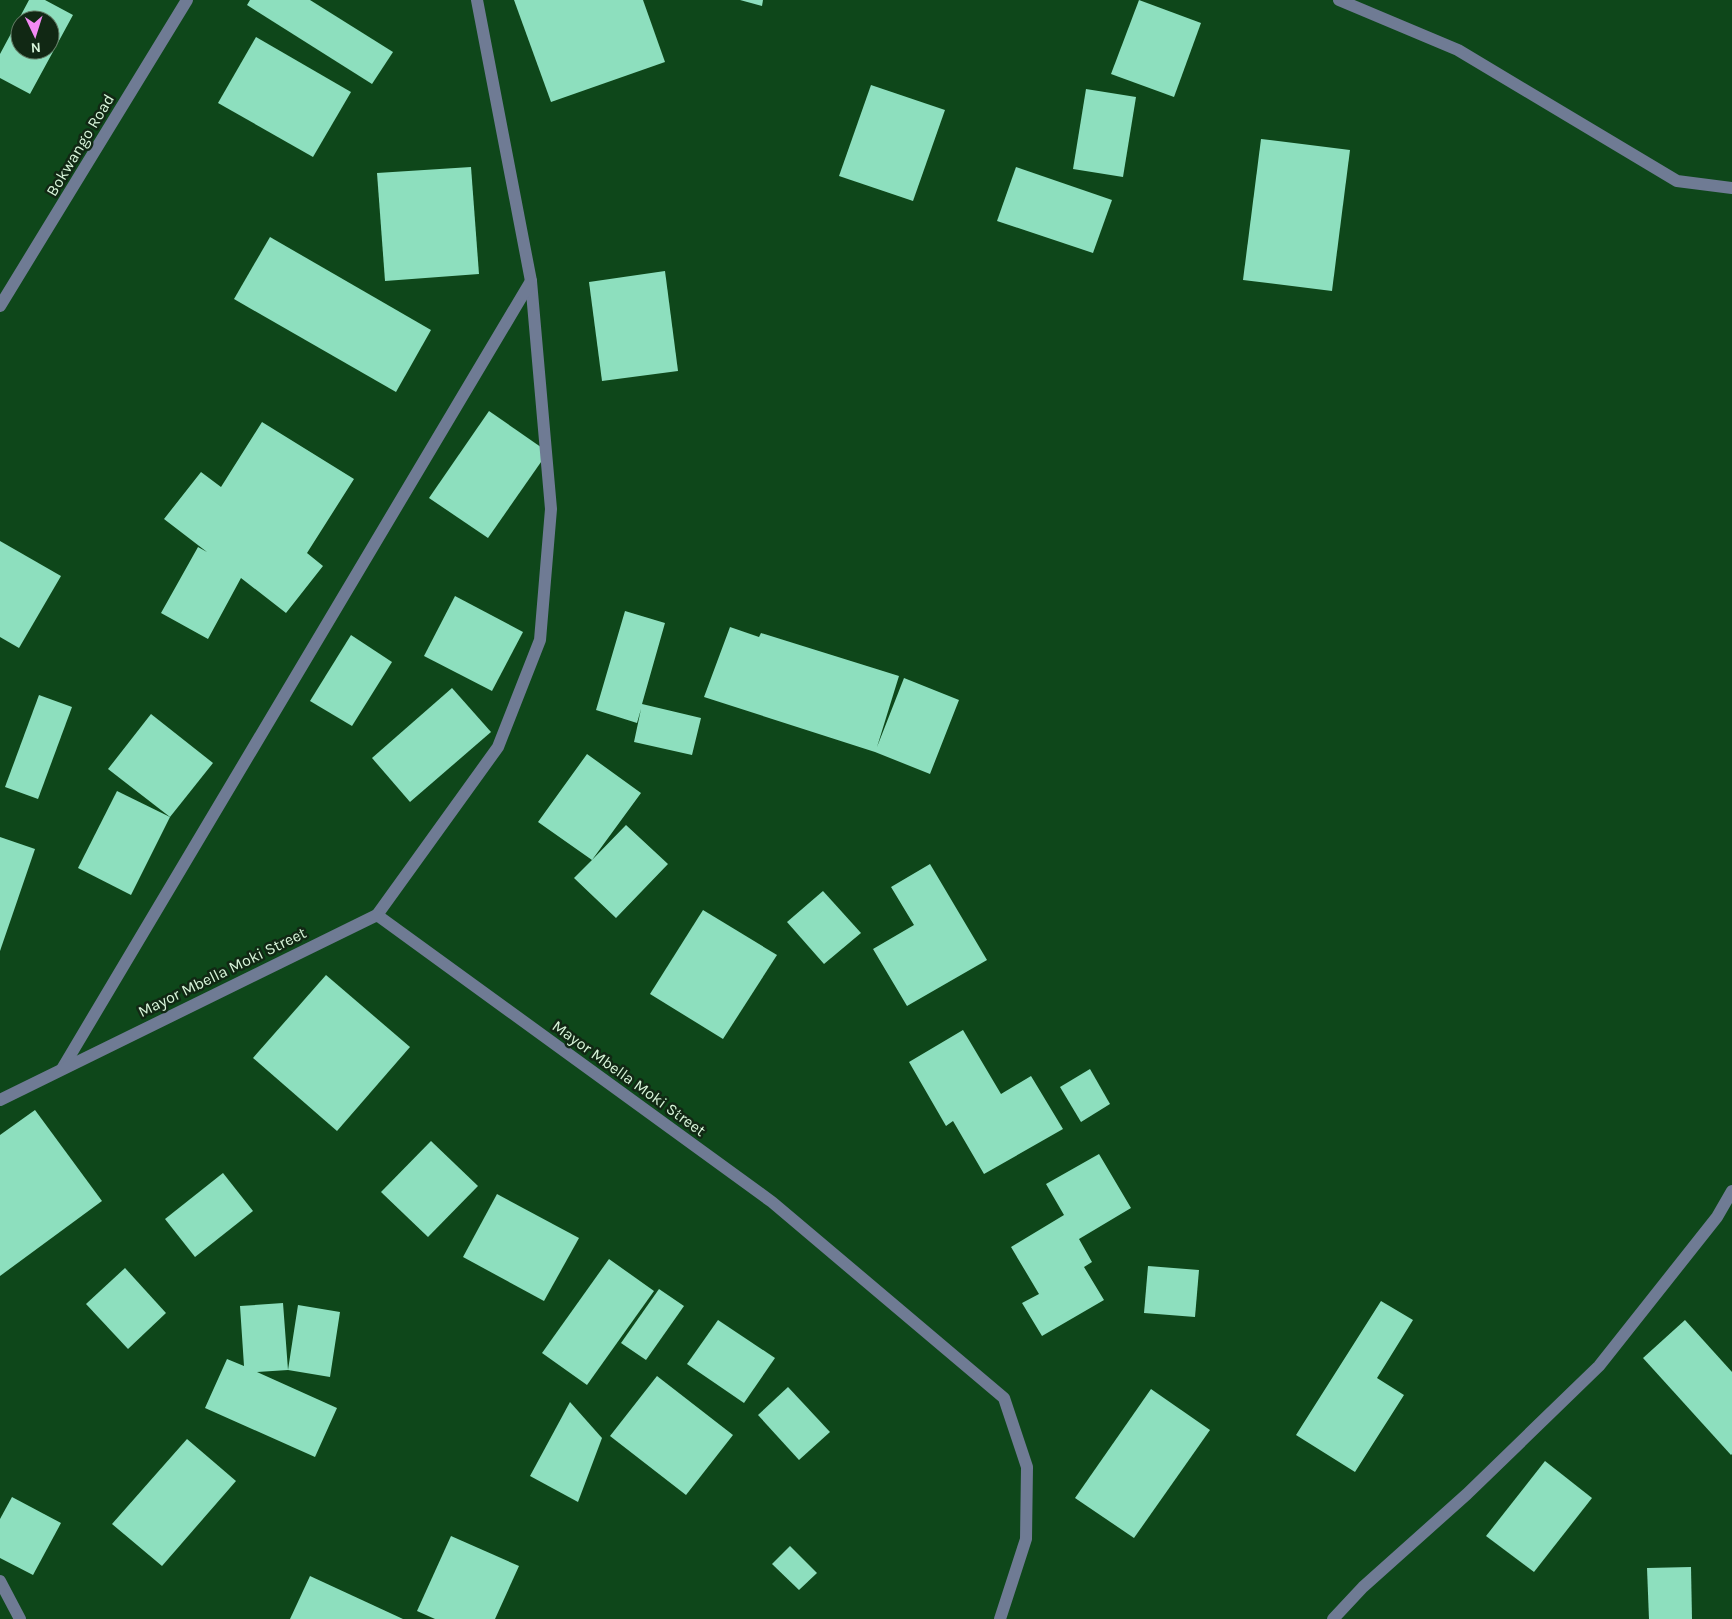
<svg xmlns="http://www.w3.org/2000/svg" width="1732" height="1619" font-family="Karla,sans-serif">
<rect width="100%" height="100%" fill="#0e471a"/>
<g fill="#8ddfbe" fill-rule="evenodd">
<path d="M 29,0 L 45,0 L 73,15 L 30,94 L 0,78 L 0,54 ZM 20,20 L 50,20 L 50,50 L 20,50 Z"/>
<path d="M 250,0 L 310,0 L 393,52 L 372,84 L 247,5 Z"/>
<path d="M 514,0 L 643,0 L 665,62 L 551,102 Z"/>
<path d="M 740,0 L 763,0 L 762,6 Z"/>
<path d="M 1139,0 L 1201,23 L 1174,97 L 1111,74 Z"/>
<path d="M 256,37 L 351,92 L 313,157 L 218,103 Z"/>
<path d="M 871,85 L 945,110 L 913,201 L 839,176 Z"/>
<path d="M 1086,89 L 1136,97 L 1123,177 L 1073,169 Z"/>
<path d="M 1261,139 L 1350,150 L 1332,291 L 1243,280 Z"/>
<path d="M 471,167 L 479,274 L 385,281 L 377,173 Z"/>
<path d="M 1016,167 L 1112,200 L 1093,253 L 997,221 Z"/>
<path d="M 270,237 L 431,330 L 396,392 L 234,299 Z"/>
<path d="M 665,271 L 678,371 L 602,381 L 589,282 Z"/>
<path d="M 489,411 L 548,452 L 488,538 L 429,498 Z"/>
<path d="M 262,422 L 354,479 L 307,553 L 323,566 L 286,613 L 241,578 L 208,639 L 161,613 L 198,547 L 207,552 L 164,519 L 201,472 L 221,487 Z"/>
<path d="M 0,541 L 61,576 L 19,648 L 0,637 Z"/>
<path d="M 455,596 L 523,632 L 492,691 L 424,656 Z"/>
<path d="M 625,611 L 665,623 L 642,704 L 701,718 L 692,755 L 634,742 L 641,709 L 637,723 L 596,710 Z"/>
<path d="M 730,627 L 759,637 L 761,633 L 899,676 L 877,747 L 904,678 L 959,700 L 930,774 L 875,752 L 704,697 Z"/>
<path d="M 351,635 L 392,662 L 352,726 L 310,701 Z"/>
<path d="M 452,688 L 491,732 L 410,802 L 372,758 Z"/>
<path d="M 39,695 L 72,707 L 38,799 L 5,787 Z"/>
<path d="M 151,714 L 213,763 L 170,817 L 108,769 Z"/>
<path d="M 587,754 L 641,793 L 592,860 L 626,825 L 668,864 L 616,918 L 574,878 L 592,860 L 538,822 Z"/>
<path d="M 117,791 L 170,817 L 131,895 L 78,868 Z"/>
<path d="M 0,837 L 35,849 L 0,951 Z"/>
<path d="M 930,864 L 987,960 L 907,1006 L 873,949 L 914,925 L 891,887 Z"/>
<path d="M 823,891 L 861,933 L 824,964 L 787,922 Z"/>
<path d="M 703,910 L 777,955 L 723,1039 L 650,994 Z"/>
<path d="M 326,975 L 410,1047 L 337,1131 L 253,1058 Z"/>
<path d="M 963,1030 L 1001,1094 L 1031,1076 L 1063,1129 L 984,1174 L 953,1121 L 946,1126 L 909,1062 Z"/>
<path d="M 1090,1069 L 1110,1104 L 1081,1122 L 1060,1087 Z"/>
<path d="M 35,1110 L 102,1201 L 0,1276 L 0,1135 Z"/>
<path d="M 431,1141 L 478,1186 L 428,1237 L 381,1192 Z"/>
<path d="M 1099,1154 L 1131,1208 L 1079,1239 L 1092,1262 L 1084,1267 L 1104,1300 L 1042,1336 L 1022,1303 L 1039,1294 L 1011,1247 L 1064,1215 L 1046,1184 Z"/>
<path d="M 223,1173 L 253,1211 L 195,1257 L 165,1219 Z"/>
<path d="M 497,1194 L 579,1238 L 544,1301 L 463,1257 Z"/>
<path d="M 609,1259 L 654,1291 L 587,1385 L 542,1353 Z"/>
<path d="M 1148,1266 L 1199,1270 L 1195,1317 L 1144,1313 Z"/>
<path d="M 125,1268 L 166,1313 L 128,1349 L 86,1304 Z"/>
<path d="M 659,1289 L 684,1306 L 646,1360 L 621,1343 Z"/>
<path d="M 1381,1301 L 1413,1320 L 1377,1378 L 1404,1395 L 1355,1472 L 1296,1435 Z"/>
<path d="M 283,1303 L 288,1370 L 298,1305 L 340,1312 L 330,1377 L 288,1370 L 257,1372 L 337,1408 L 315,1457 L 205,1408 L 227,1359 L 244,1366 L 240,1306 Z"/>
<path d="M 718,1320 L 775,1358 L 744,1403 L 687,1364 Z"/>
<path d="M 1685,1320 L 1732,1372 L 1732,1454 L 1731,1455 L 1643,1358 Z"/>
<path d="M 657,1376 L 733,1435 L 686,1495 L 610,1436 Z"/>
<path d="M 788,1387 L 830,1432 L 799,1460 L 758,1415 Z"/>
<path d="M 1151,1389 L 1210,1430 L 1134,1538 L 1075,1498 Z"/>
<path d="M 570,1402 L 602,1438 L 578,1502 L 530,1476 Z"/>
<path d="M 187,1439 L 236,1481 L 162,1566 L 112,1524 Z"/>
<path d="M 1545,1461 L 1592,1498 L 1534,1572 L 1486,1536 Z"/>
<path d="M 12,1497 L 61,1523 L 33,1575 L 0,1558 L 0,1519 Z"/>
<path d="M 451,1536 L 519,1566 L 495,1619 L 435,1619 L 417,1611 Z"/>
<path d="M 790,1546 L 817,1573 L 799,1590 L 772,1564 Z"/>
<path d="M 1691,1567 L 1692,1619 L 1649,1619 L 1647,1568 Z"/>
<path d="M 310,1576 L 403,1619 L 290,1619 Z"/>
</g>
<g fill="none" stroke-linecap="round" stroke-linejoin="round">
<g stroke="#6f7b94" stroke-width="12">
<path d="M 1339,0 L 1458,50 L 1677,181 L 1732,188"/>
<path d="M 0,306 L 187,0"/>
<path d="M 377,915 L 498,747 L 540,640 L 551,509 L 531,281 L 477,0"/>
<path d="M 62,1069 L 531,281"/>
<path d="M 0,1100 L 377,915 L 772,1202 L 1004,1398 L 1027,1467 L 1026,1539 L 1000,1619"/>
<path d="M 0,1581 L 20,1619"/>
<path d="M 1333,1619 L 1363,1587 L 1467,1494 L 1599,1366 L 1717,1217 L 1732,1191"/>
</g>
</g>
<g text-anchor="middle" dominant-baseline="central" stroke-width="5" stroke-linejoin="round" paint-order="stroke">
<g font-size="16" fill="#d8f5da" stroke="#112814">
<text transform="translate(80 145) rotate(-59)">Bokwango Road</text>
<text transform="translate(222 972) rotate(-26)">Mayor Mbella Moki Street</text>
<text transform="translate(629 1078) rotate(36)">Mayor Mbella Moki Street</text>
</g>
</g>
<g transform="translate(35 35) rotate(176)"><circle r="24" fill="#112814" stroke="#617a63"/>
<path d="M0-4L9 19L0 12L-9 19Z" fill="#f28af3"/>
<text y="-8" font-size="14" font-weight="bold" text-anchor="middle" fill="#d8f5da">N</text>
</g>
</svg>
